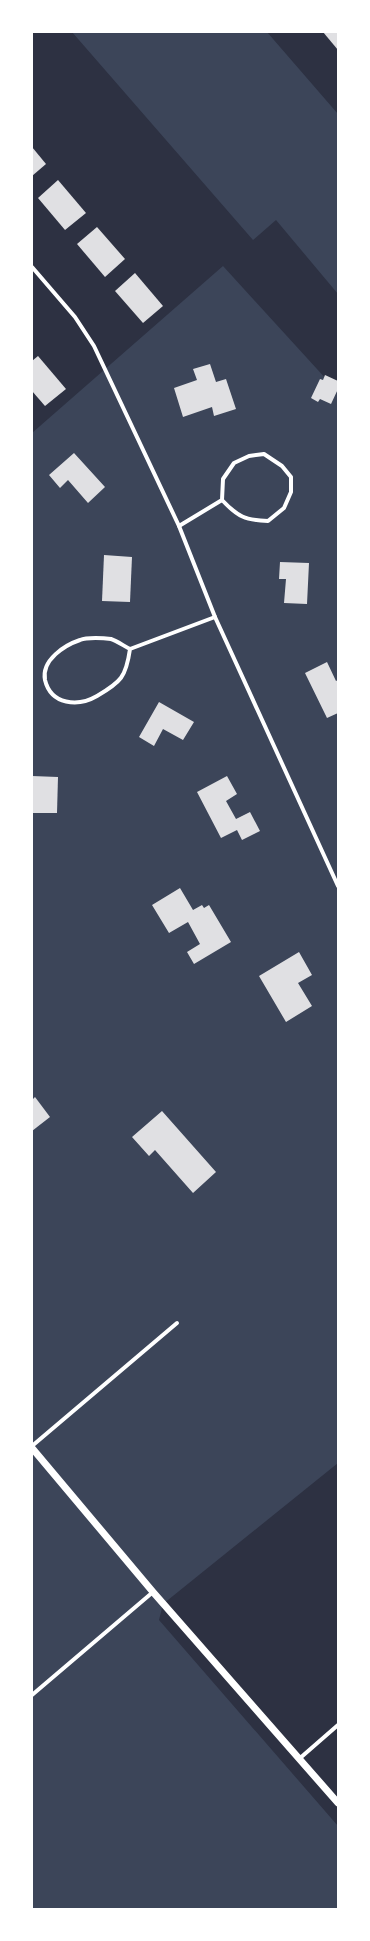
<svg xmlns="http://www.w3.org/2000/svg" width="370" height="1941" font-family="'Noto Sans',sans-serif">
<rect width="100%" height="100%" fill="#2d3142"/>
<g fill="#3c4559">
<path d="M 72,32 L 267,32 L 338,114 L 338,294 L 276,220 L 253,240 Z"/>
<path d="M 223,266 L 338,392 L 338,1463 L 163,1604 L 159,1620 L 338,1826 L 338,1909 L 32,1909 L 32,433 Z"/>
</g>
<g fill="#e0e0e3">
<path d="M 323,32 L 338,32 L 338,50 Z"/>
<path d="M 32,147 L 46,164 L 32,176 Z"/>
<path d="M 58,180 L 86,213 L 65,230 L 38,198 Z"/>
<path d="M 97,227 L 125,259 L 105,277 L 77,244 Z"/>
<path d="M 135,273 L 163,306 L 143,323 L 115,291 Z"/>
<path d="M 38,356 L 66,389 L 45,406 L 32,391 L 32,361 Z"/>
<path d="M 210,364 L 216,382 L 226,379 L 236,409 L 214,416 L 212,407 L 183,417 L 174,388 L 197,380 L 193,369 Z"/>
<path d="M 325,375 L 338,381 L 338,389 L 331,404 L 320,399 L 318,402 L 311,398 L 320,379 L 323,380 Z"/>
<path d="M 74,453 L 105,487 L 88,503 L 68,480 L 60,488 L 49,475 Z"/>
<path d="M 104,555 L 132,557 L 130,602 L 102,601 Z"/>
<path d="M 280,562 L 309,563 L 307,604 L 284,603 L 286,579 L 279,579 Z"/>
<path d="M 327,662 L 336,681 L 338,680 L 338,713 L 327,718 L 305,673 Z"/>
<path d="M 159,702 L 194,722 L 183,740 L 163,729 L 154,746 L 139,737 Z"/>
<path d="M 32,776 L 58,777 L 57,813 L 32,813 Z"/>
<path d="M 227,776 L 237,794 L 226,801 L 236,819 L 250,812 L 260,831 L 242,840 L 237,830 L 221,838 L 197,792 Z"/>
<path d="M 180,888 L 193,910 L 202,905 L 204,908 L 209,905 L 231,942 L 194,964 L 187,952 L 200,944 L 188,922 L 169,933 L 152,905 Z"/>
<path d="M 299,952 L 312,975 L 298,983 L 312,1006 L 286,1022 L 259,976 Z"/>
<path d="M 35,1097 L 50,1117 L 32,1131 L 32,1100 Z"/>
<path d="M 162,1111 L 216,1172 L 193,1193 L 155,1150 L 149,1156 L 132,1137 Z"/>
</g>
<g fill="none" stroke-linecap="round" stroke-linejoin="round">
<g stroke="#fff" stroke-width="4">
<path d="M 32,267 L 75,317 L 94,346 L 179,526 L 215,617 L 338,886"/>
<path d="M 179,526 L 222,500 L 223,479 L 234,463 L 249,456 L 264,454 L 282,466 L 291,477 L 291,492 L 284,508 L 268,521 C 245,520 238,517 222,500"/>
<path d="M 130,649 C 126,677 121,682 97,696 C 78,707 51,705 45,680 C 41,660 65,645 80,640 C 87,637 104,638 111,639 C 117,641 124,646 130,649 L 215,617"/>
<path d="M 32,1446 L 177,1323"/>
<path d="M 32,1695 L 153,1592"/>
<path d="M 299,1759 L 338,1725"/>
</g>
<path stroke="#fff" stroke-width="7" d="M 32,1448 L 153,1592 L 338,1803"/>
</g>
<rect width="370" height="1941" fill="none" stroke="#ffffff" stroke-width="66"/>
</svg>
